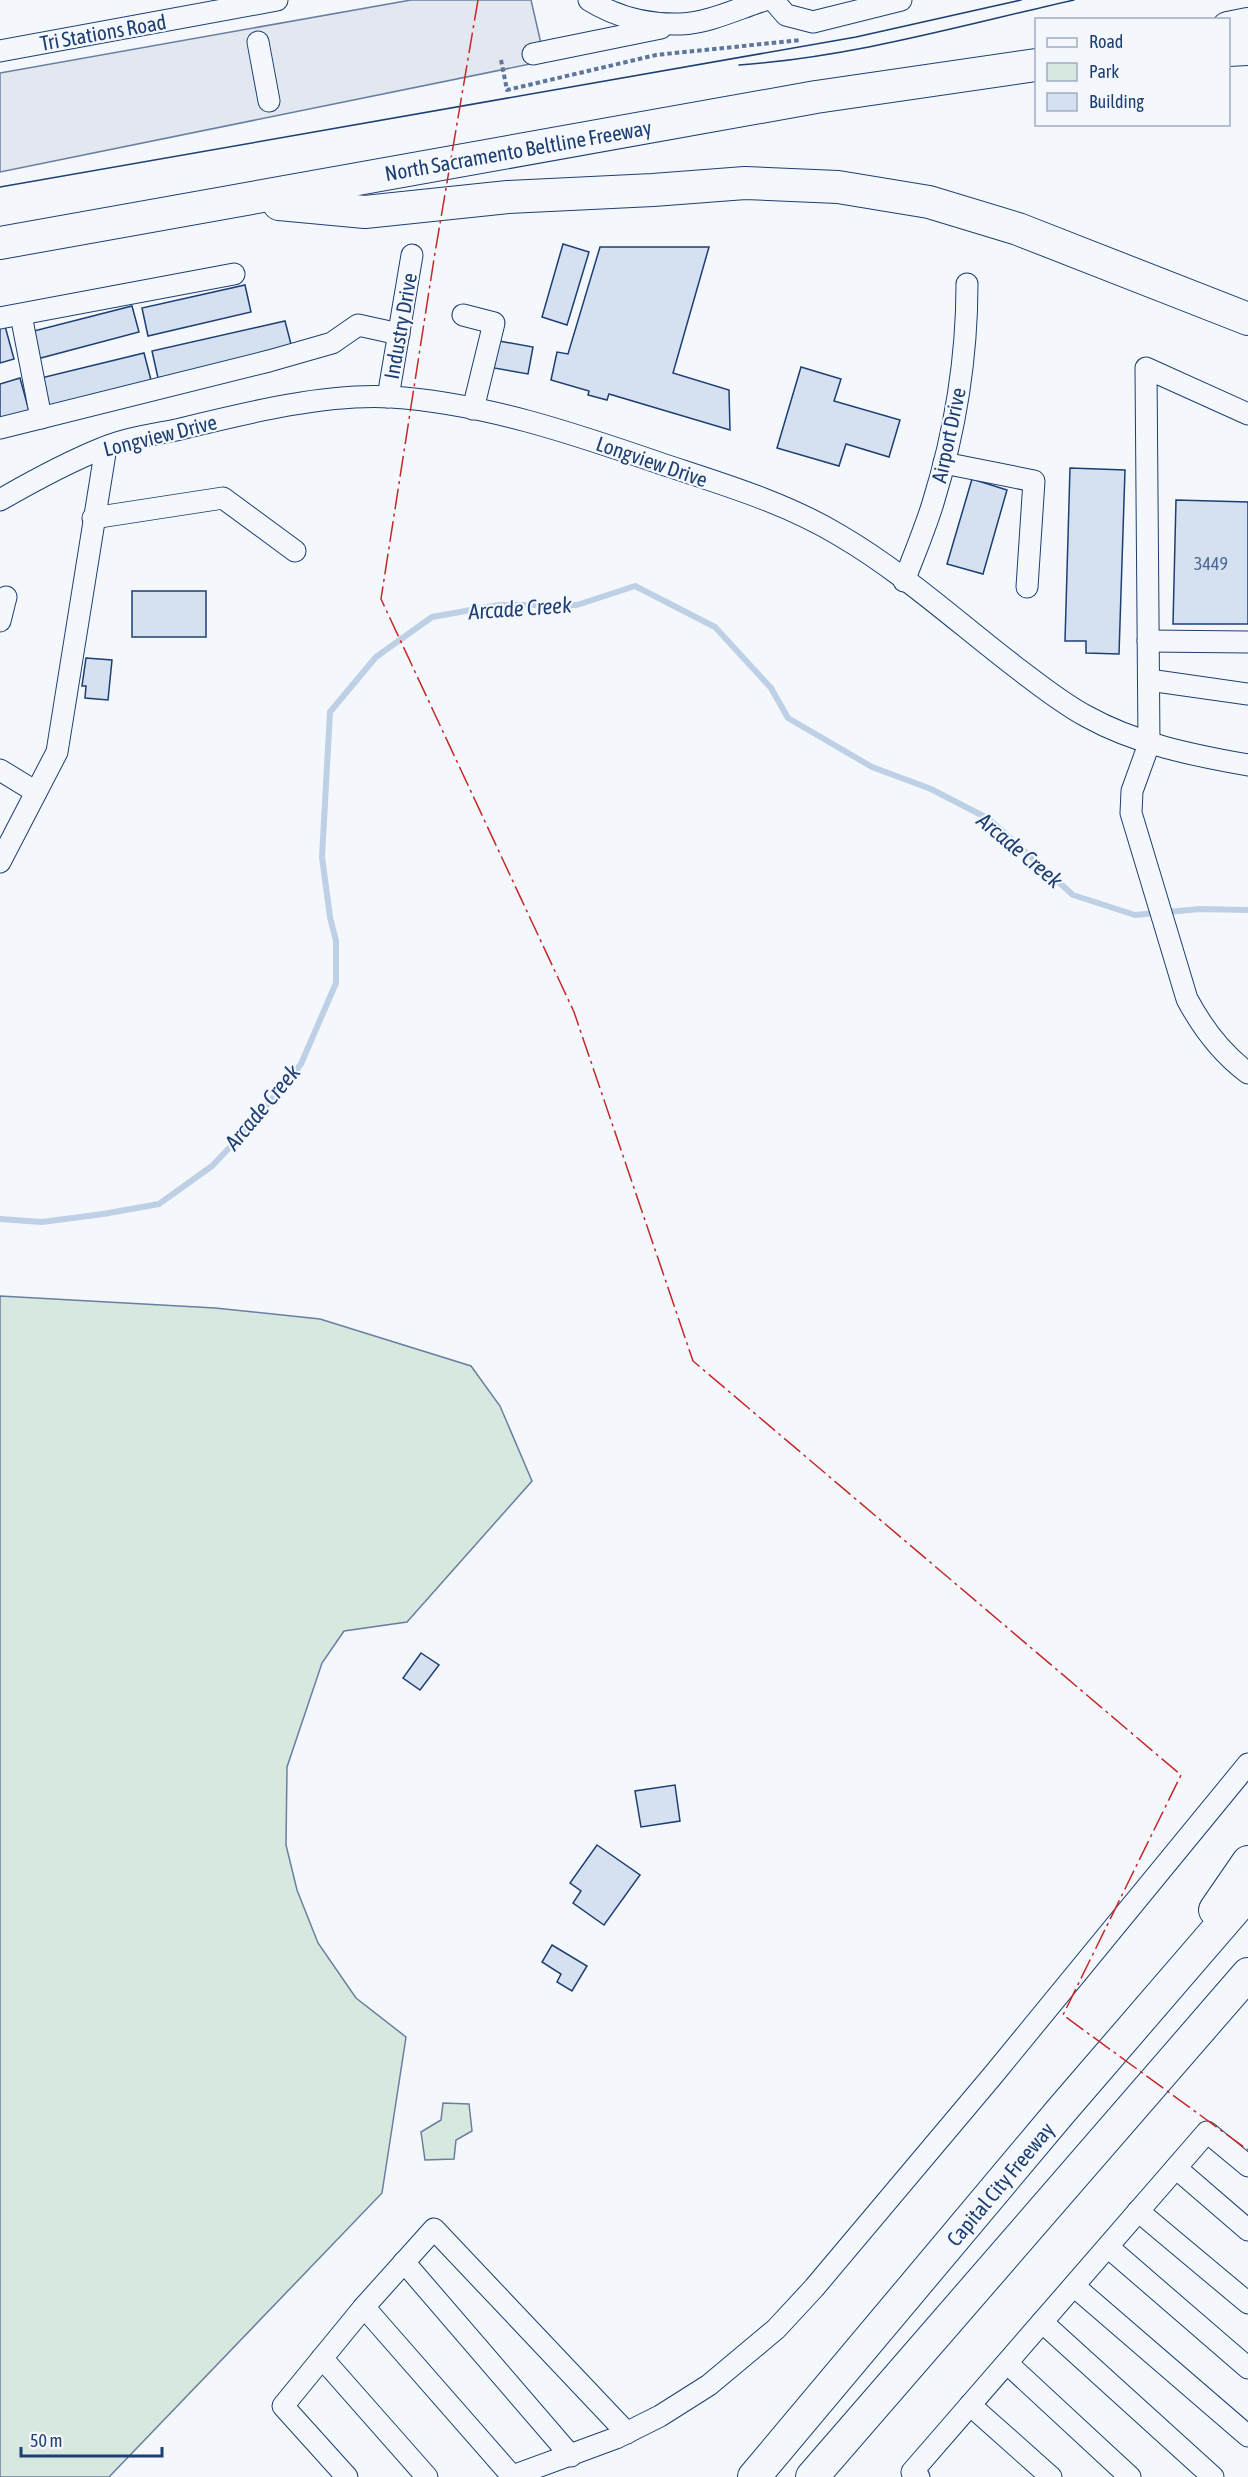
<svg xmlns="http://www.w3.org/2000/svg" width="1248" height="2477" font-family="'Asap Condensed',sans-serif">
<rect width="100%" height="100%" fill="#f4f7fb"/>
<g fill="#d7e8df" stroke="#687fa3" stroke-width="1.5">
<path d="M 0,1296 L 215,1308 L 320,1319 L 471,1366 L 500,1406 L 532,1481 L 407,1622 L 344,1631 L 322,1663 L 287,1767 L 286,1845 L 297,1890 L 318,1943 L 356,1998 L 406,2037 L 382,2193 L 109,2477 L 0,2477 Z"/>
<path d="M 443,2103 L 469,2104 L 472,2131 L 456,2140 L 454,2159 L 425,2160 L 421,2132 L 441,2120 Z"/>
</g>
<path fill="#e3e8f0" stroke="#687fa3" stroke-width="1.5" d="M 411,0 L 531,0 L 545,61 L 0,172 L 0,73 Z"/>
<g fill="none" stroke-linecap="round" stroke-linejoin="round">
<path stroke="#bed0e5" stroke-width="6" d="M 0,1219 L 42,1222 L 103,1214 L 159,1204 L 212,1166 L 249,1127 L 301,1064 L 336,983 L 336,941 L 330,917 L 322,857 L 330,712 L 376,657 L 432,617 L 499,605 L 577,605 L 635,586 L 715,627 L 771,688 L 788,718 L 872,767 L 931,789 L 989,819 L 1073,895 L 1135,915 L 1200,909 L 1248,910"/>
</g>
<g fill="#d5e0f0" stroke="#1d3f73" stroke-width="1.5">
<path d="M 563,244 L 589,252 L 567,325 L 542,317 Z"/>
<path d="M 600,247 L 709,247 L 673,373 L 729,390 L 730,430 L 609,394 L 607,400 L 588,395 L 589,391 L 551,380 L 557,352 L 568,354 Z"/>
<path d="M 245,285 L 251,312 L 148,336 L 142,308 Z"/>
<path d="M 132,306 L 139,332 L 37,359 L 30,332 Z"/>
<path d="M 285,321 L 292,348 L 158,378 L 152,351 Z"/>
<path d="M 5,326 L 14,359 L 0,363 L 0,327 Z"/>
<path d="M 499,341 L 533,347 L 528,374 L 494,368 Z"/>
<path d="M 144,353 L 151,380 L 48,406 L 41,378 Z"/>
<path d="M 801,367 L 841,379 L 834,401 L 900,420 L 889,457 L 846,444 L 839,466 L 777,448 Z"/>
<path d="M 20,378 L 29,411 L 0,419 L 0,384 Z"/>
<path d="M 1070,468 L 1125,470 L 1119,654 L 1086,653 L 1086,641 L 1065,641 Z"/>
<path d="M 972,479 L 1007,490 L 983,574 L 947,564 Z"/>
<path d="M 1176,500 L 1248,502 L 1248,624 L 1173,624 Z"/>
<rect x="132" y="591" width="74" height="46"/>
<path d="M 86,658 L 112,660 L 108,700 L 85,698 L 86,686 L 82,686 Z"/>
<path d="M 421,1653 L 439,1665 L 420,1690 L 403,1678 Z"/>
<path d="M 675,1785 L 680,1821 L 641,1827 L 635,1791 Z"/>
<path d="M 597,1845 L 640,1875 L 604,1925 L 573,1903 L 581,1891 L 570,1883 Z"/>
<path d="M 552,1945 L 587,1966 L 572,1991 L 557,1982 L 561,1974 L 542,1962 Z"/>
</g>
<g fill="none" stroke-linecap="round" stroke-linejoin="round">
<defs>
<g id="minor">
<path d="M 589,0 C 616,17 649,25 681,24 C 709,23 739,8 765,0"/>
<path d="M 773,0 L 786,15 L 813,22 L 901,0"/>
<path d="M 258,42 L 269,101"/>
<path d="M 0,51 L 277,0"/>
<path d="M 533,54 L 661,28"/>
<path d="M 21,315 L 41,418"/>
<path d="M 463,315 L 494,323 L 473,409"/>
<path d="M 0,318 L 234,274"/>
<path d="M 388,397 L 412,255"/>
<path d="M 1248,414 L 1146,368 L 1149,744 L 1132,791 L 1131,813 L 1187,999 C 1203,1029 1221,1053 1248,1073"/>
<path d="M 0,428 L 269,361 L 332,343 L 358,325 L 399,334"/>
<path d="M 944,463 L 1034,481 L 1027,587"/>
<path d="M 0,500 C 33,481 68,462 103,448 C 126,438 152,435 176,430 C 242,414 324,393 391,397 C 484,403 575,434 662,464 C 722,484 784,502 839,535 C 901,571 956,621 1013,665 C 1037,683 1060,702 1086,716 C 1136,744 1192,755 1248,765"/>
<path d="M 93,518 L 223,498 L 295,551"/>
<path d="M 904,581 C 914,555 925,529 933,503 C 955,432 967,359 967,284"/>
<path d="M 0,621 L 6,597"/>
<path d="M 1148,641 L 1248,642"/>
<path d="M 1149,680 L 1248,694"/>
<path d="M 0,770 L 36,792"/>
<path d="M 0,862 L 57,752 L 106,447"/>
<path d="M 1176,2168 L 1248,2230"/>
<path d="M 1138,2211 L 1248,2303"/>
<path d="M 1108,2247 L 1248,2368"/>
<path d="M 404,2262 L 571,2456"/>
<path d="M 1074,2286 L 1248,2436"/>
<path d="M 364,2307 L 512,2476"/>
<path d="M 1042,2322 L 1213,2477"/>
<path d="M 322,2358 L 427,2477"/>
<path d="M 1007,2363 L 1130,2477"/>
<path d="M 970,2405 L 1051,2477"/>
<path d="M 347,2477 L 283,2406 L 364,2307 L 434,2229 L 627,2433"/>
<path d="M 510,2477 L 616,2438 L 660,2416 L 709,2385 L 776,2329 L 814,2288 L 994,2074 L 1248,1764"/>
<path d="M 919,2477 L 912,2472 L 1207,2132 L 1248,2166"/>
</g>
<g id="highway">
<path d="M 1228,28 L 1248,24"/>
<path d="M 1228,50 L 1248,49"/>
<path d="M 279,204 L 365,212 L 508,197 L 653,190 L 745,183 L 838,187 L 929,202 L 1018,229 L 1248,319"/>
<path d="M 0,243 L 816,97 L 1036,65"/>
<path d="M 1215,1910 L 1248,1862"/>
<path d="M 754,2477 L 1061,2111 L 1248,1894"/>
<path d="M 812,2477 L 1248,1974"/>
</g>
</defs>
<use href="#minor" stroke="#1d3f73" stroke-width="23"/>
<use href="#highway" stroke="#1d3f73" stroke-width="34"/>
<path stroke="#5e769c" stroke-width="4" stroke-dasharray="4.5 3" stroke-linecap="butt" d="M 501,60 L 507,90 L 656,55 L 801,40"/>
<use href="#minor" stroke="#f4f7fb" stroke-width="21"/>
<use href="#highway" stroke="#f4f7fb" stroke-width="32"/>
<g stroke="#1d3f73" stroke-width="1.5">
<path d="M 739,65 C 853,57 963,25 1074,0"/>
<path d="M 0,187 L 856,37 L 1021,0"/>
</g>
<path stroke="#c62828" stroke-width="1.5" stroke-dasharray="21 4.5 3 4.5" stroke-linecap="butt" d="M 478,0 L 434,259 L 381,599 L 574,1012 L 693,1361 L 1181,1775 L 1063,2015 L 1248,2150"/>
</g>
<g text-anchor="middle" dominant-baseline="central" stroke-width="4.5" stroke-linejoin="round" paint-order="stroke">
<g font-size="18" fill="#4b6792">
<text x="1211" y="563">3449</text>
</g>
<g font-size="21" fill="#1d3f73" stroke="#f4f7fb">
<text transform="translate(103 32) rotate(-10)">Tri Stations Road</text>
<text transform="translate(518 150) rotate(-10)">North Sacramento Beltline Freeway</text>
<text transform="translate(400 326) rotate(-80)">Industry Drive</text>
<text transform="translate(160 435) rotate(-14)">Longview Drive</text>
<text transform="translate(948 435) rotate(-78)">Airport Drive</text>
<text transform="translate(652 461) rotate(19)">Longview Drive</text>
<text transform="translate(1000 2184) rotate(-50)">Capital City Freeway</text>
</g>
<g font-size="22" font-style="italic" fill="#1d3f73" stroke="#f4f7fb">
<text transform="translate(520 608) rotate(-4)">Arcade Creek</text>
<text transform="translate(1020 850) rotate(40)">Arcade Creek</text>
<text transform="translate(262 1107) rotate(-50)">Arcade Creek</text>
</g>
</g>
<rect x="1035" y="18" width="195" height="108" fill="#f4f7fb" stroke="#9eadc5" stroke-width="1.5"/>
<rect x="1047" y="38" width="30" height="9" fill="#f4f7fb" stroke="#9eadc5" stroke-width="1.5"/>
<text x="1089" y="48" font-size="18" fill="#1d3f73">Road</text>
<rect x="1047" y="63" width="30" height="18" fill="#d7e8df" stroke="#9eadc5" stroke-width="1.5"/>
<text x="1089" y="78" font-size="18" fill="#1d3f73">Park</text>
<rect x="1047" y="93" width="30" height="18" fill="#d5e0f0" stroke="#9eadc5" stroke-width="1.5"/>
<text x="1089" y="108" font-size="18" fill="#1d3f73">Building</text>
<path d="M21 2447v9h141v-9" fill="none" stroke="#1d3f73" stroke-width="3"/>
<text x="30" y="2447" font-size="18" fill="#1d3f73" stroke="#f4f7fb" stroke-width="4.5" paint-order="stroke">50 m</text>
</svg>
